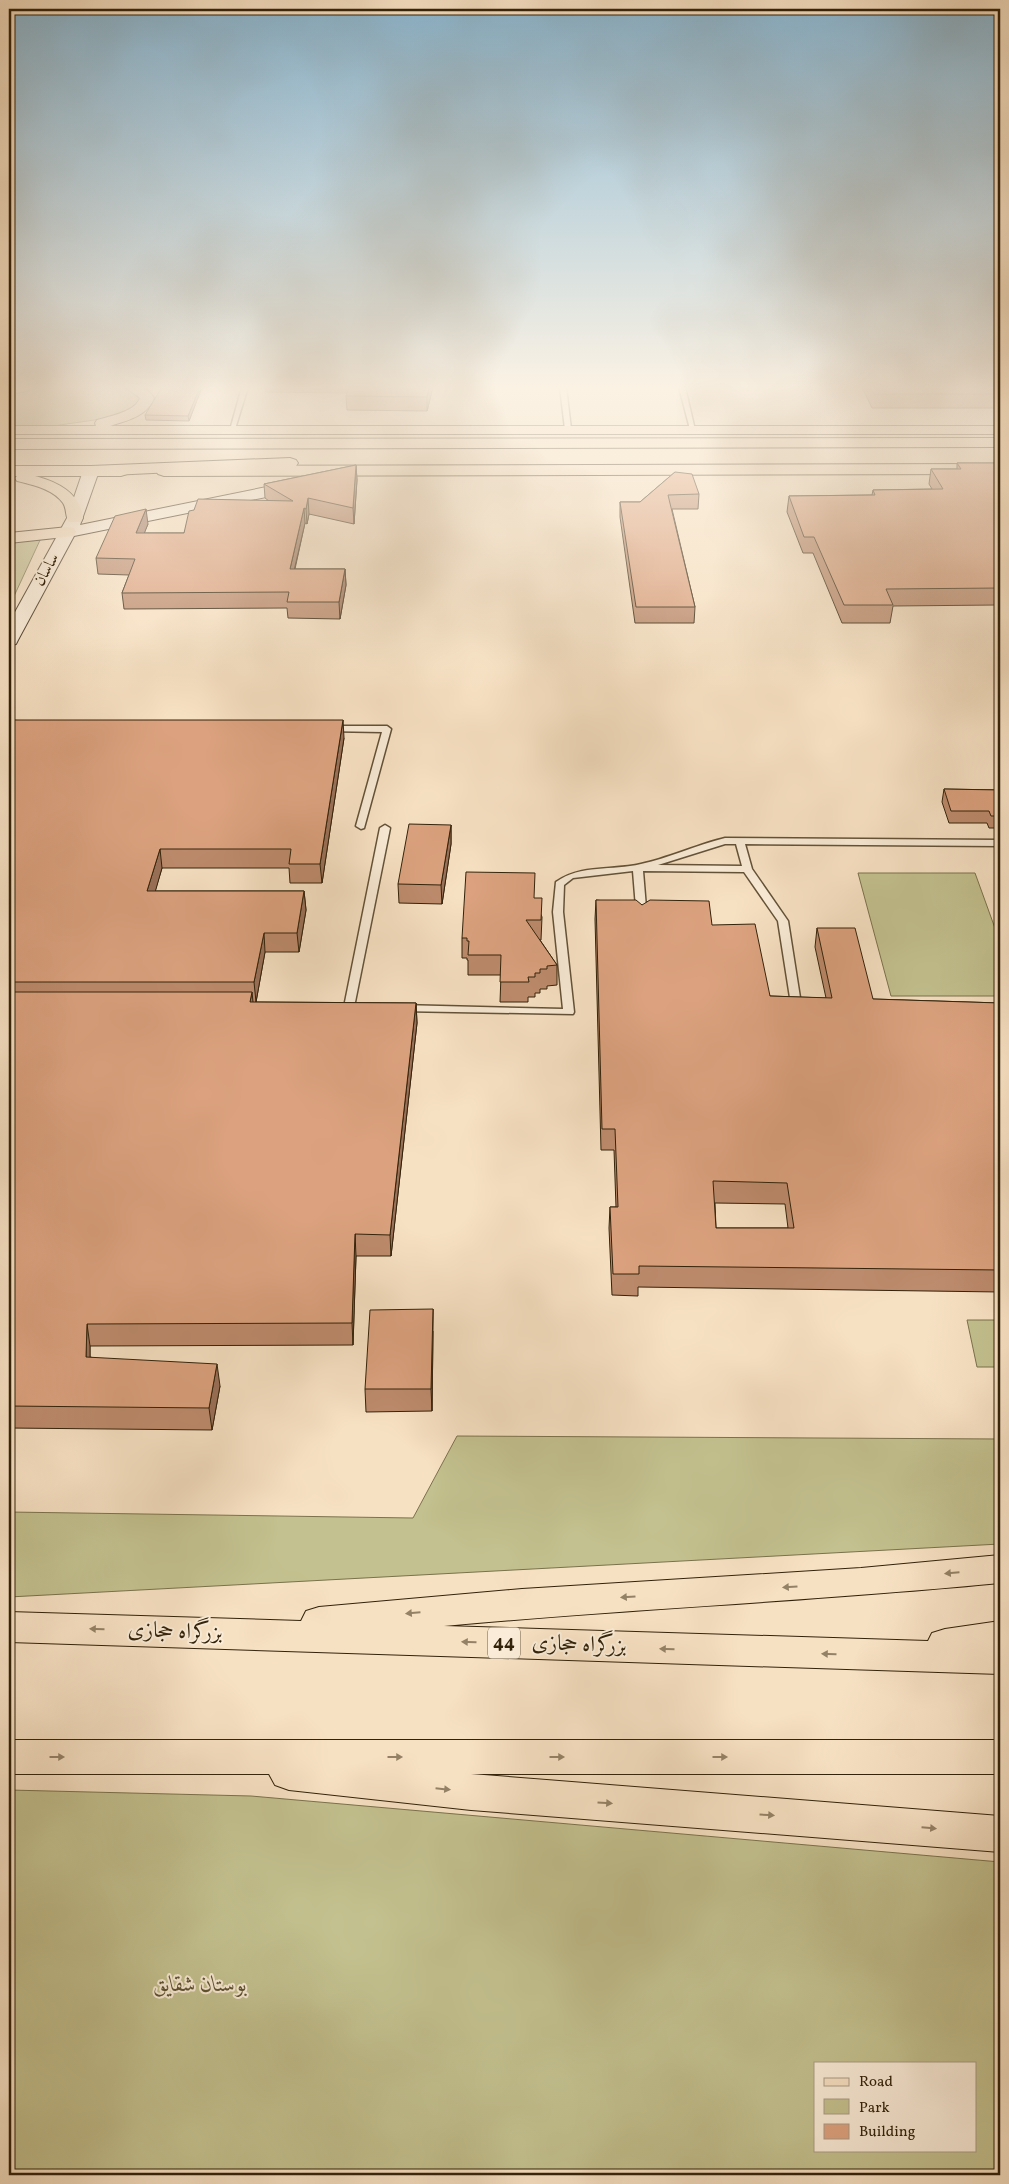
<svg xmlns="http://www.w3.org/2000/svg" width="1009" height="2184" font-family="Vollkorn,Amiri,serif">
<rect width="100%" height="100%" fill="#f7e1c3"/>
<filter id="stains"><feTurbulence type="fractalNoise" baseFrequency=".004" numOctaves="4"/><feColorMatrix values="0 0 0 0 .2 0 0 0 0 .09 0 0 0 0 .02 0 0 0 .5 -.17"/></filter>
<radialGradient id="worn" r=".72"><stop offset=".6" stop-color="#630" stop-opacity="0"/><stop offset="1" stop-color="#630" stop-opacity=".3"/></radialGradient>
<g fill="#c3c18f" stroke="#7a724c" fill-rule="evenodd">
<path d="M 30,387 L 127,387 L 135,390 L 143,399 L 134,409 L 101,419 L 53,426 L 9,426 L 9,394 Z"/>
<path d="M 41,538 L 9,607 L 9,540 Z"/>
<path d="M 858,873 L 975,873 L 1000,942 L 1000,996 L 891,996 Z"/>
<path d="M 967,1320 L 1000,1320 L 1000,1367 L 977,1367 Z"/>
<path d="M 457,1436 L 1000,1439 L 1000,1544 L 9,1597 L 9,1512 L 413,1518 Z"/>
<path d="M 9,1790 L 251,1796 L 1000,1862 L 1000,2175 L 9,2175 ZM 815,2063 L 975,2063 L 975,2150 L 815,2150 Z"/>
</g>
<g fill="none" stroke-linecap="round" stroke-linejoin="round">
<defs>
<g id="lane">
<path d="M 242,387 L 248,387 L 235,429 L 230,430 Z"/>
<path d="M 560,387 L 566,387 L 571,429 L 568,431 L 565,429 Z"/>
<path d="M 679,387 L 685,387 L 695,430 L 690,429 Z"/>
<path d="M 328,726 L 387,726 L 391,729 L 364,828 L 361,829 L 356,826 L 382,732 L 325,731 L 324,729 Z"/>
<path d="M 385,825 L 390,828 L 354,1007 L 349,1010 L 344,1007 L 380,828 Z"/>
<path d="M 725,838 L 1000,840 L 1000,846 L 745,844 L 752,869 L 788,921 L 801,1004 L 800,1006 L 792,1006 L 791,1004 L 778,921 L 744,872 L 643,871 L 647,920 L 642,923 L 637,920 L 633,871 L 573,878 L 564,885 L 563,912 L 574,1012 L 573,1014 L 400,1011 L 395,1008 L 400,1005 L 563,1009 L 553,912 L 556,882 C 581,864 612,871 641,864 C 669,858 696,845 725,838 ZM 725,844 L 736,844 L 742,866 L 658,865 Z"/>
</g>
<path id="secondary" d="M 91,466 L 97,468 L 99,471 L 80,525 L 301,480 L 307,482 L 309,485 L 307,488 L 301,490 L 74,536 L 18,640 L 16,644 L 9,646 L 9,623 L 67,518 L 83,471 L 85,468 Z"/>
<g id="primary">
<path d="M 9,387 L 31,387 L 29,390 L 9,395 Z"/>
<path d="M 125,387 C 139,386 146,386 154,398 C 148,416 126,421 110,426 L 1000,426 L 1000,434 L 9,434 L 9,426 L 96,426 L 95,423 L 97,420 C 110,416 135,412 140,398 Z"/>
<path d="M 1000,464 L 1000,474 L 164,476 L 158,474 L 156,471 L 158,468 L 164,466 Z"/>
<path d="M 9,466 L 121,466 L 127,468 L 129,471 L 127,474 L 121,476 L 35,476 C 58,482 80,493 83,518 L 81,522 L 69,522 C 65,516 67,509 63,503 C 53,489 33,485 17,481 L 15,478 L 17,476 L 9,476 Z"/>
<path d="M 68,527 L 74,528 L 76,532 L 74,536 L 9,543 L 9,533 Z"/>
</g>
<g id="highway">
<path d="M 9,439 L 1000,438 L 1000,447 L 9,449 Z"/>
<path d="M 290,458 L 296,460 L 298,463 L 296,466 L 91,476 L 85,474 L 83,471 L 85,468 L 91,466 Z"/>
<path d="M 1000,1555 L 1000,1583 C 815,1601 629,1609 444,1626 L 928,1641 L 932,1633 L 945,1629 L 1000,1621 L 1000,1674 L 9,1642 L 9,1612 L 301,1621 L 306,1611 L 319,1607 L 522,1589 L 861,1568 Z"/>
<path d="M 9,1740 L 1000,1740 L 1000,1774 L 471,1774 L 1000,1816 L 1000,1852 L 471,1810 L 289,1790 L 275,1785 L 269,1774 L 9,1774 Z"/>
</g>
</defs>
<use href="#lane" stroke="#635238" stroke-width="3"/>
<use href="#secondary" stroke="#32220a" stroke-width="2"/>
<use href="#primary" stroke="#32220a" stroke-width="2"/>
<use href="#highway" stroke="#32220a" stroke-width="2"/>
<use href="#lane" fill="#faecd8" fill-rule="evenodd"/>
<use href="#secondary" fill="#faecd8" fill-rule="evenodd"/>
<use href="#primary" fill="#f7e1c3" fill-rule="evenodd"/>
<use href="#highway" fill="#f7e1c3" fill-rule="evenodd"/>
</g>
<g fill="#bd8b6d" stroke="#32220a" fill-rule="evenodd">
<path d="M 202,387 L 189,421 L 146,420 L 145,415 Z"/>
<path d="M 265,387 L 433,387 L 427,411 L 347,410 L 346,396 L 347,393 L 266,392 Z"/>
<path d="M 862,387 L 1000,387 L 1000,408 L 872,408 Z"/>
<path d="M 957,463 L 1000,463 L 1000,610 L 999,610 L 997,605 L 893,606 L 890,623 L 842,623 L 813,553 L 803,553 L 787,512 L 789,496 L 872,495 L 873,490 L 932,489 L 929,484 L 931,469 L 957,469 Z"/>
<path d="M 356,465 L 357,480 L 354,524 L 309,514 L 307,524 L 305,523 L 295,569 L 345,569 L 346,585 L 340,619 L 288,618 L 287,608 L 124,609 L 122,593 L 129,575 L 98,574 L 96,558 L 148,524 L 144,533 L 184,533 L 194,510 L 269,501 L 265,498 L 264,484 Z"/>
<path d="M 675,472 L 699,494 L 698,509 L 672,509 L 695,607 L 694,623 L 635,623 L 620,517 L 620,502 L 640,502 Z"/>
<path d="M 9,720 L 344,738 L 322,883 L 290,883 L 289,868 L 162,868 L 155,891 L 304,891 L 306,910 L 299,952 L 265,952 L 256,1002 L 416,1003 L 417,1023 L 391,1256 L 356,1256 L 353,1345 L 90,1346 L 90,1357 L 220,1386 L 212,1430 L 9,1428 Z"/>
<path d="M 944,789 L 1000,790 L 1000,828 L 989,828 L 987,823 L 949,823 L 942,802 Z"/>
<path d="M 451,825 L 451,844 L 442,904 L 399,903 L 398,884 Z"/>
<path d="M 534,898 L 542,917 L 541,940 L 540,940 L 557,965 L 557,985 L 547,986 L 547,989 L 540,989 L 540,993 L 535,993 L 535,997 L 528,997 L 528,1002 L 500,1002 L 501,975 L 468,975 L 468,960 L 467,960 L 467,958 L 462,958 L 462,938 Z"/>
<path d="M 596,900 L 642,905 L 712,925 L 770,996 L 826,998 L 815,947 L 817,928 L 873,999 L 1000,1003 L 1000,1292 L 638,1287 L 638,1296 L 612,1295 L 609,1228 L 610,1207 L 616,1207 L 614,1150 L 601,1150 L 595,919 ZM 715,1203 L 785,1204 L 788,1228 L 716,1228 Z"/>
<path d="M 433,1331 L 432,1411 L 366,1412 L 365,1389 Z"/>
</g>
<g fill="#9a7159" stroke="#32220a">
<path d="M 200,387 L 202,387 L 189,421 L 188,416 Z"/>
<path d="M 429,387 L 433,387 L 427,411 L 427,397 Z"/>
<path d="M 356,465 L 357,480 L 354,524 L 353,508 Z"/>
<path d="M 308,498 L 309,514 L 307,524 L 306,509 Z"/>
<path d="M 304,508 L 305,523 L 291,584 L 290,569 Z"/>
<path d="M 146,509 L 148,524 L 138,549 L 136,533 Z"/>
<path d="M 345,569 L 346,585 L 340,619 L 339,602 Z"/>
<path d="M 343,720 L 344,738 L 322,883 L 320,864 Z"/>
<path d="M 451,825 L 451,844 L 442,904 L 441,885 Z"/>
<path d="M 160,849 L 162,868 L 150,910 L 147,891 Z"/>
<path d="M 304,891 L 306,910 L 299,952 L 297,933 Z"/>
<path d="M 264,933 L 265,952 L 256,1002 L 254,982 Z"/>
<path d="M 252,992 L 254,1012 L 250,1002 Z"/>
<path d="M 416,1003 L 417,1023 L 391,1256 L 390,1235 Z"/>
<path d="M 355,1234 L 356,1256 L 353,1345 L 352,1323 Z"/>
<path d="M 433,1309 L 433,1331 L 432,1411 L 431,1389 Z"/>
<path d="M 87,1324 L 90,1346 L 90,1379 L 86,1357 Z"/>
<path d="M 217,1364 L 220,1386 L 212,1430 L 209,1408 Z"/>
</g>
<g fill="#dca27f" stroke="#32220a" fill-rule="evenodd">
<path d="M 162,387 L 200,387 L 188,416 L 145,415 Z"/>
<path d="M 349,387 L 429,387 L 427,397 L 346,396 Z"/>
<path d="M 870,387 L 1000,387 L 1000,394 L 874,394 Z"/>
<path d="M 957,463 L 1000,463 L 1000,590 L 999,588 L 886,589 L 893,605 L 844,605 L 814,537 L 804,537 L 789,496 L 875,495 L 873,490 L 943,489 L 931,469 L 961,469 Z"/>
<path d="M 356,465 L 353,508 L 308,498 L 306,509 L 304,508 L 290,569 L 345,569 L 339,602 L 287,602 L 289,592 L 122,593 L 135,559 L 96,558 L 115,516 L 146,509 L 136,533 L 184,533 L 189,511 L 194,510 L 198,499 L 293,501 L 264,484 Z"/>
<path d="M 675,472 L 692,474 L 699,494 L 668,495 L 695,607 L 636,607 L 620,502 L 640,502 Z"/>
<path d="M 9,720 L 343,720 L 320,864 L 289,864 L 291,849 L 160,849 L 147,891 L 304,891 L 297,933 L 264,933 L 254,982 L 9,982 Z"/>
<path d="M 944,789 L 1000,790 L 1000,816 L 991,816 L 989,811 L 951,811 Z"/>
<path d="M 409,824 L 451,825 L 441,885 L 398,884 Z"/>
<path d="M 466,872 L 535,873 L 534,898 L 542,898 L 541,920 L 526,920 L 557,965 L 547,966 L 547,969 L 540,969 L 540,973 L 535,973 L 535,977 L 528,977 L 529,982 L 500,982 L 501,955 L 468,955 L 469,941 L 467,941 L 467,938 L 462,938 Z"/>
<path d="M 596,900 L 636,900 L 642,905 L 650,900 L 709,901 L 712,925 L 755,924 L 770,996 L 832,998 L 817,928 L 855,928 L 873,999 L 1000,1003 L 1000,1270 L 639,1266 L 639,1274 L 613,1274 L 610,1207 L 618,1207 L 615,1129 L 602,1129 ZM 713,1181 L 787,1183 L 794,1228 L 716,1228 Z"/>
<path d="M 9,992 L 252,992 L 250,1002 L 416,1003 L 390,1235 L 355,1234 L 352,1323 L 87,1324 L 86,1357 L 217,1364 L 209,1408 L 9,1406 Z"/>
<path d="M 433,1309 L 431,1389 L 365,1389 L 370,1310 Z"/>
</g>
<defs><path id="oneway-solid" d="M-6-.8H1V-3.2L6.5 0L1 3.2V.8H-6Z" transform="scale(1.25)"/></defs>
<g fill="#948266">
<use href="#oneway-solid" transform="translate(952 1573) rotate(175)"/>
<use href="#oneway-solid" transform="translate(790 1587) rotate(176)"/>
<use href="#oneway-solid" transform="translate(628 1597) rotate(176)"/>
<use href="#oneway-solid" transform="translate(413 1613) rotate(175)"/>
<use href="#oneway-solid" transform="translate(97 1629) rotate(-178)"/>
<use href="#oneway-solid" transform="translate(469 1642) rotate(-178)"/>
<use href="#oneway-solid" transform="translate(667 1649) rotate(-178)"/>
<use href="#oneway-solid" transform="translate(829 1654) rotate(-178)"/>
<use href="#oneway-solid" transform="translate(57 1757)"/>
<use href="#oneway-solid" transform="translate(395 1757)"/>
<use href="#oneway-solid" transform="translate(557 1757)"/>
<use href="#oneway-solid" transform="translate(720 1757)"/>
<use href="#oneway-solid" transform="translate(443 1789) rotate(6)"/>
<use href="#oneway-solid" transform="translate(605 1803) rotate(4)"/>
<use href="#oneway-solid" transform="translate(767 1815) rotate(4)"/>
<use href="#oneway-solid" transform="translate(929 1828) rotate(5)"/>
</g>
<linearGradient id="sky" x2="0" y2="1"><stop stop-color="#8ab8d4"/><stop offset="0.56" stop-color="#fbf2e4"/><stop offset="1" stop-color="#fbf2e4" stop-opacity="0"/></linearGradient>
<rect width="1009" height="692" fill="url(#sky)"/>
<g text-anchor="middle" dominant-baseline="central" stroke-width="4" stroke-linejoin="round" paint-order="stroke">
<g font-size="16" fill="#32220a" stroke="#faecd8">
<text transform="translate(47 570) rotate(-61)">ساسان</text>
</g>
<rect fill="#faecd8" stroke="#6e5f48" stroke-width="1" x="488" y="1627.5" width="32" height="31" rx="4"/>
<g font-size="18" font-weight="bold" fill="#32220a">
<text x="504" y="1643">44</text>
</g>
<g font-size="22" fill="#32220a" stroke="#faecd8">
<text transform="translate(175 1632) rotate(2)">بزرگراه حجازی</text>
<text transform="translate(579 1645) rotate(2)">بزرگراه حجازی</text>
</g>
<g font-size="22" font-style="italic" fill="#5e5232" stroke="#faecd8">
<text x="200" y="1985">بوستان شقایق</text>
</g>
</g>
<rect width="1009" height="2184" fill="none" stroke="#f7e1c3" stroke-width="30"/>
<rect x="10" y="10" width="989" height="2164" fill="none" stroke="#32220a" stroke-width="2.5"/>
<rect x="15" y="15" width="979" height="2154" fill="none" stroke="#32220a"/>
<rect x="814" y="2062" width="162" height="90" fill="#faecd8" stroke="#aa9b86"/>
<rect x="824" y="2078" width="25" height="8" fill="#f7e1c3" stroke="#aa9b86"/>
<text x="859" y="2086" font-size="15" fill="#32220a">Road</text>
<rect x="824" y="2099" width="25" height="15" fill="#c3c18f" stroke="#aa9b86"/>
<text x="859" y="2112" font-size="15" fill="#32220a">Park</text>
<rect x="824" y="2124" width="25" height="15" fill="#dca27f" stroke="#aa9b86"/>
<text x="859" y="2136" font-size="15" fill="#32220a">Building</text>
<rect width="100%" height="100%" filter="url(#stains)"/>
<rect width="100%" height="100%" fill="url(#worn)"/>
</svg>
